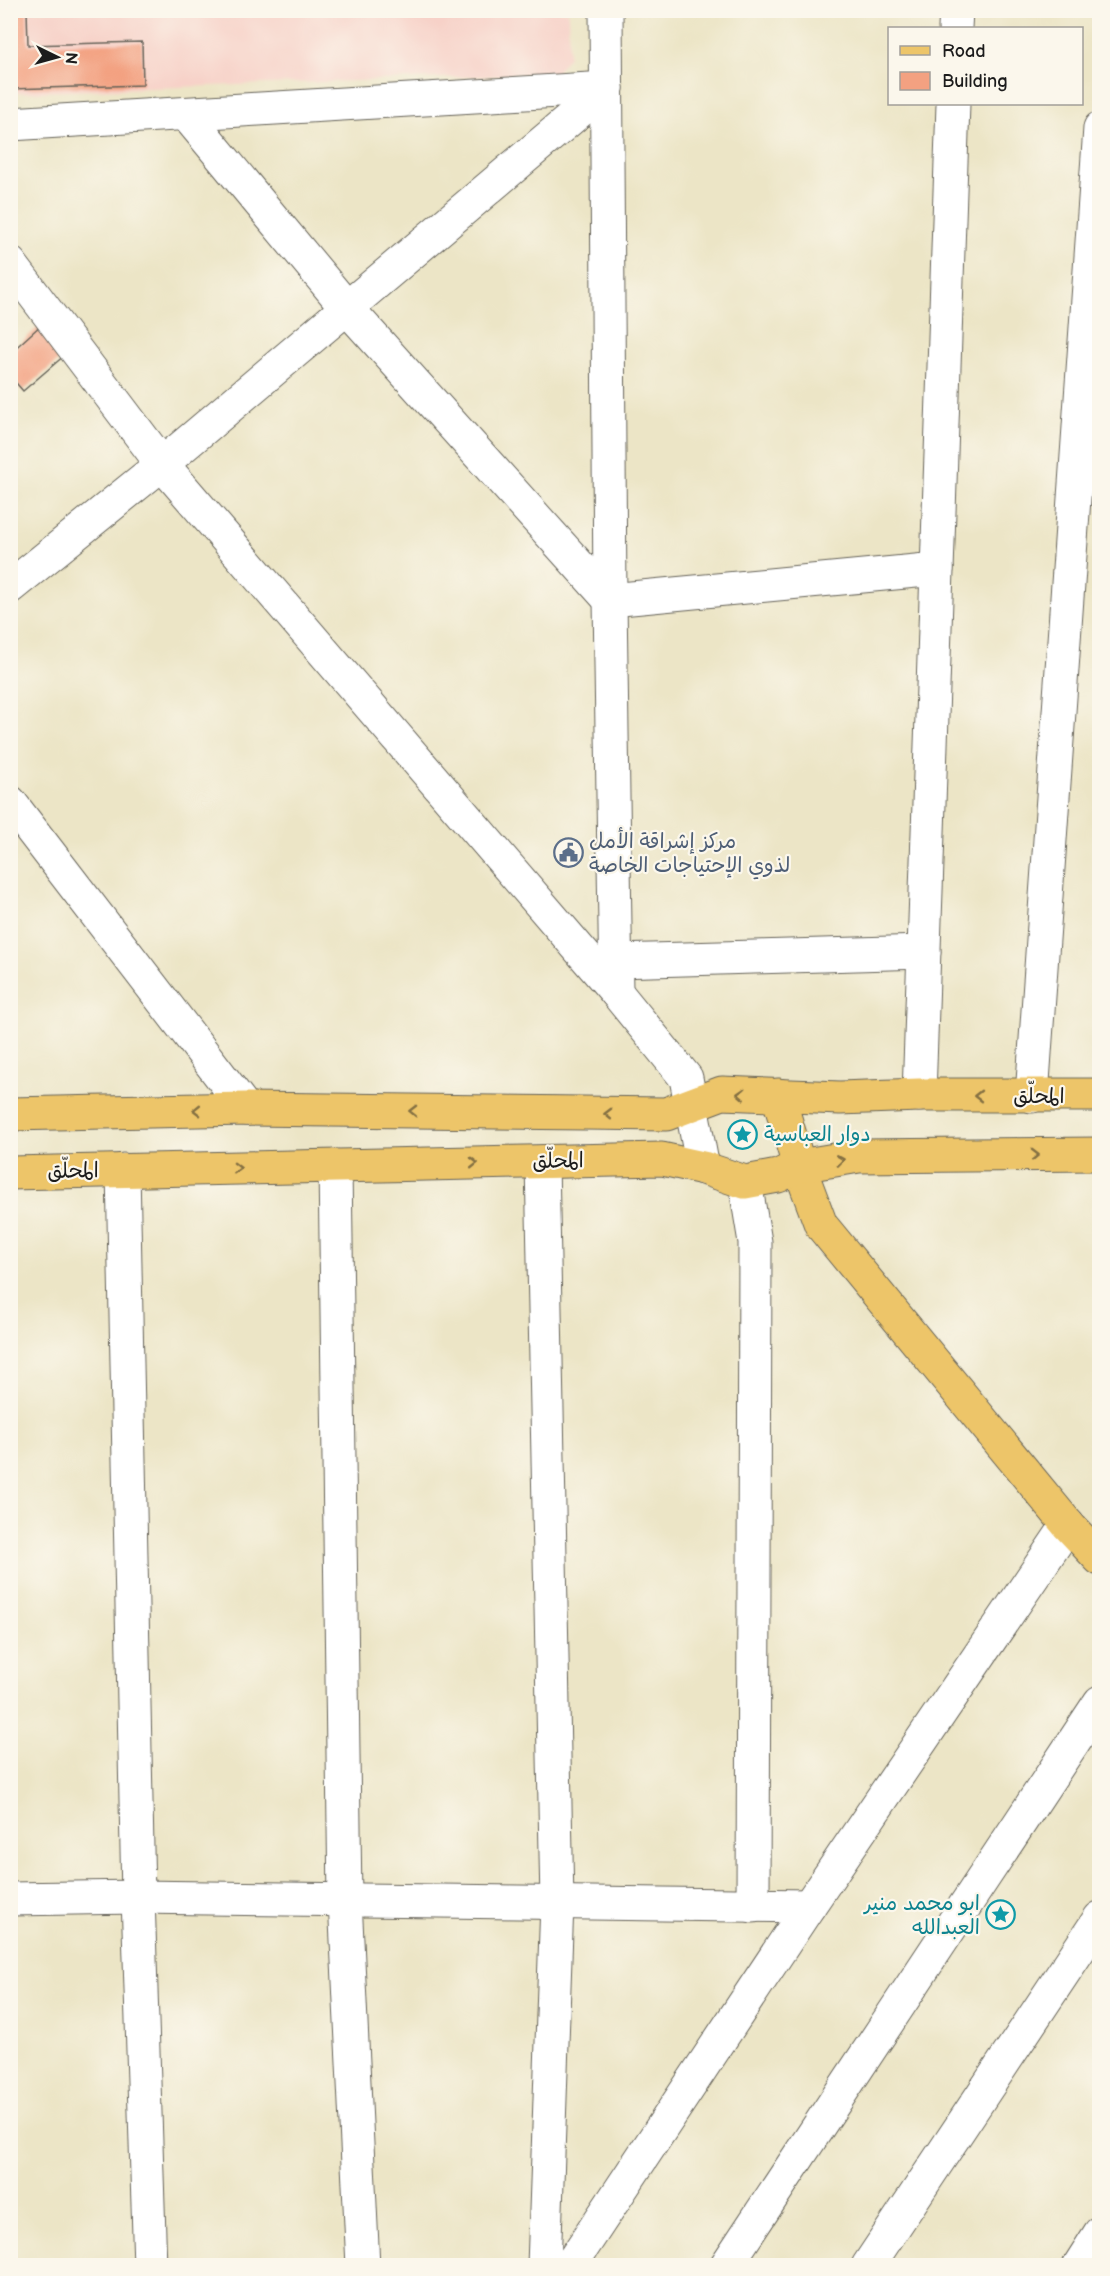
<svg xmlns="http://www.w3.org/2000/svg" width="1110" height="2276" font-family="'Balsamiq Sans','Playpen Sans Arabic',sans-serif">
<rect width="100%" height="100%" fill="#fbf7ec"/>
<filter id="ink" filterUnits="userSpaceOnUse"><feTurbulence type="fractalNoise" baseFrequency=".0167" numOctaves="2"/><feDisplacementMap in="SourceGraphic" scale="12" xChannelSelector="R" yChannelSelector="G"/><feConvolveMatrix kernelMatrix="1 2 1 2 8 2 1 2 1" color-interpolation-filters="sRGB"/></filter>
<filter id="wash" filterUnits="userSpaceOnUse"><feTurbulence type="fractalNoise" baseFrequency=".008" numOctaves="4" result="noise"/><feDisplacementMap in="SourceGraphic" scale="24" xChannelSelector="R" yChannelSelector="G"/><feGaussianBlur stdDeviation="1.35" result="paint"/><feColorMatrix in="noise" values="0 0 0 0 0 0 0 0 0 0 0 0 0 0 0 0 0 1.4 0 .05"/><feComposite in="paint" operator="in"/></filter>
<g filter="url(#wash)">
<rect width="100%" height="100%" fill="#ece5c6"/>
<path fill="#f7d1c8" d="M 10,11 L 568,11 L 569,56 L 555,74 L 11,93 Z"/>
<g id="blocks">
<g fill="#f3a181">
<path d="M 10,10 L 27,10 L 28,45 L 142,42 L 143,85 L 10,89 Z"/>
<path d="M 42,324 L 65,355 L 23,391 L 10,376 L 10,353 Z"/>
</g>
</g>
</g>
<g filter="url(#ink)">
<use href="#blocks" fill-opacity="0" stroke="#656258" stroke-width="1.5"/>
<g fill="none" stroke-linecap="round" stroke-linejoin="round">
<defs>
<g id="minor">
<path d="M 606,10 L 610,600 L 616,992"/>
<path d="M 955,28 L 956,10"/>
<path d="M 186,114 L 347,308 L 610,600 L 937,569"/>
<path d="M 10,124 L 607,88"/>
<path d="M 10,263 L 162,464 L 616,992 L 686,1078 L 703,1168"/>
<path d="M 10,587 L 162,464 L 607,88"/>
<path d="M 10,802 L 246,1109"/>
<path d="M 616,961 L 924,952"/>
<path d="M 919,1095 L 953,104"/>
<path d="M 1032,1096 L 1100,128"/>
<path d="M 542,1162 L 557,1903 L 544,2266"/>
<path d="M 335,1166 L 345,1900 L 363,2266"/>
<path d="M 123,1170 L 138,1897 L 150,2266"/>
<path d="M 745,1182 L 755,1242 L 753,1906"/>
<path d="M 10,1899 L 138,1897 L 809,1906"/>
<path d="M 570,2266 L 809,1906 L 1068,1525"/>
<path d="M 726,2266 L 1100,1702"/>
<path d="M 868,2266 L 1100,1918"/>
<path d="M 1079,2266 L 1100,2233"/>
</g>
<path id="major" d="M 778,1095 L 799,1166 L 821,1225 L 1068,1525 L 1100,1559"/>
<g id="highway">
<path d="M 10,1114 L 246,1109 L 666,1114 L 722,1093 L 840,1098 L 919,1095 L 1100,1095"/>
<path d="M 10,1173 L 662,1159 L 703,1168 L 745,1182 L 778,1176 L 799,1166 L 859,1156 L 1100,1154"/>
</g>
</defs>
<use href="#minor" stroke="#656258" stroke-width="35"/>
<use href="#major" stroke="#656258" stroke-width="35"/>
<use href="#highway" stroke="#656258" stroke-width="35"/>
<use href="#minor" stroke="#fff" stroke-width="33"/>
<use href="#major" stroke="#edc569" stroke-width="33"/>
<use href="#highway" stroke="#edc569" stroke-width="33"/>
</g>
<defs><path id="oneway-chevron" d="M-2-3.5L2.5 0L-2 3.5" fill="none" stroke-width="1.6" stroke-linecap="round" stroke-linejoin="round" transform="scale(1.5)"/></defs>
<g stroke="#847042">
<use href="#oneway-chevron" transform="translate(741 1094) rotate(-177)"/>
<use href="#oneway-chevron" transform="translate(978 1096) rotate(-180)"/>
<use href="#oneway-chevron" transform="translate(197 1110) rotate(179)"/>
<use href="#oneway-chevron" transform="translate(413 1111) rotate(-179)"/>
<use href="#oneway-chevron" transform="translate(608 1114) rotate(-179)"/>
<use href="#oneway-chevron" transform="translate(1035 1155) rotate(-1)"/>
<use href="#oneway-chevron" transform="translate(840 1160) rotate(-9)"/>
<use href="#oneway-chevron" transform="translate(474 1163) rotate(-1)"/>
<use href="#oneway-chevron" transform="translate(237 1168) rotate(-1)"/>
</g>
</g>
<defs>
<symbol id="civic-ring" viewBox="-11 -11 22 22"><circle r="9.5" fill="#fbf7ec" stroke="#5c6f8a" stroke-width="1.5"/><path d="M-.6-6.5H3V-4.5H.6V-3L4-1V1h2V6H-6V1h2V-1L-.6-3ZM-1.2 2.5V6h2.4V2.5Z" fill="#5c6f8a"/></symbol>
<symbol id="sight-ring" viewBox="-11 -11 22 22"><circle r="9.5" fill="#fbf7ec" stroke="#0f9aa8" stroke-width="1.5"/><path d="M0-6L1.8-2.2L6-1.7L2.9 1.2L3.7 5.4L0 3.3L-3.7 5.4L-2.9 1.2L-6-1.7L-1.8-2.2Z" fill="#0f9aa8"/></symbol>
</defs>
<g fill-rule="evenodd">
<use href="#civic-ring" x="552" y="836" width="33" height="33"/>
<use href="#sight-ring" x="726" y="1118" width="33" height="33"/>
<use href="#sight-ring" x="984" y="1898" width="33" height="33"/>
</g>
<g text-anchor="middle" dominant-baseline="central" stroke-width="4.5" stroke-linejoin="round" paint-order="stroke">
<g font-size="21" fill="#4e5e75" stroke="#fbf7ec" text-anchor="start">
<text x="589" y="841">مركز إشراقة الأمل<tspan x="589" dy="24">لذوي الإحتياجات الخاصة</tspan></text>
</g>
<g font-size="21" fill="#1c1c1c" stroke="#fbf7ec">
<text x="1039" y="1096">المحلّق</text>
<text transform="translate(558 1161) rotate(-1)">المحلّق</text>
<text transform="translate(73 1171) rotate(-1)">المحلّق</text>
</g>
<g font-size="21" fill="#0d838f" stroke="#fbf7ec" text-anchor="start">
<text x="764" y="1134">دوار العباسية</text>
<text x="980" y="1903" text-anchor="end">ابو محمد منير<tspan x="980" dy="24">العبدالله</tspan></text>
</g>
</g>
<rect width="1110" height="2276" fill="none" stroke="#fbf7ec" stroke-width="36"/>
<rect x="888" y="27" width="195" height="78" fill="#fbf7ec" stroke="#a29f99" stroke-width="1.5"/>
<rect x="900" y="46" width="30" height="9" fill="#edc569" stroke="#a29f99" stroke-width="1.5"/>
<text x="942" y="57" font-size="18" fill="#1c1c1c">Road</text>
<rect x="900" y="72" width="30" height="18" fill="#f3a181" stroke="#a29f99" stroke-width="1.5"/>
<text x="942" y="87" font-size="18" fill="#1c1c1c">Building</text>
<g transform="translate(57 57) rotate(95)" stroke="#fbf7ec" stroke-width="4.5" paint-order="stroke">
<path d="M0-4.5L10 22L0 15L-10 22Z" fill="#1c1c1c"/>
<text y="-9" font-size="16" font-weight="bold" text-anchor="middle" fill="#1c1c1c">N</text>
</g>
</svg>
